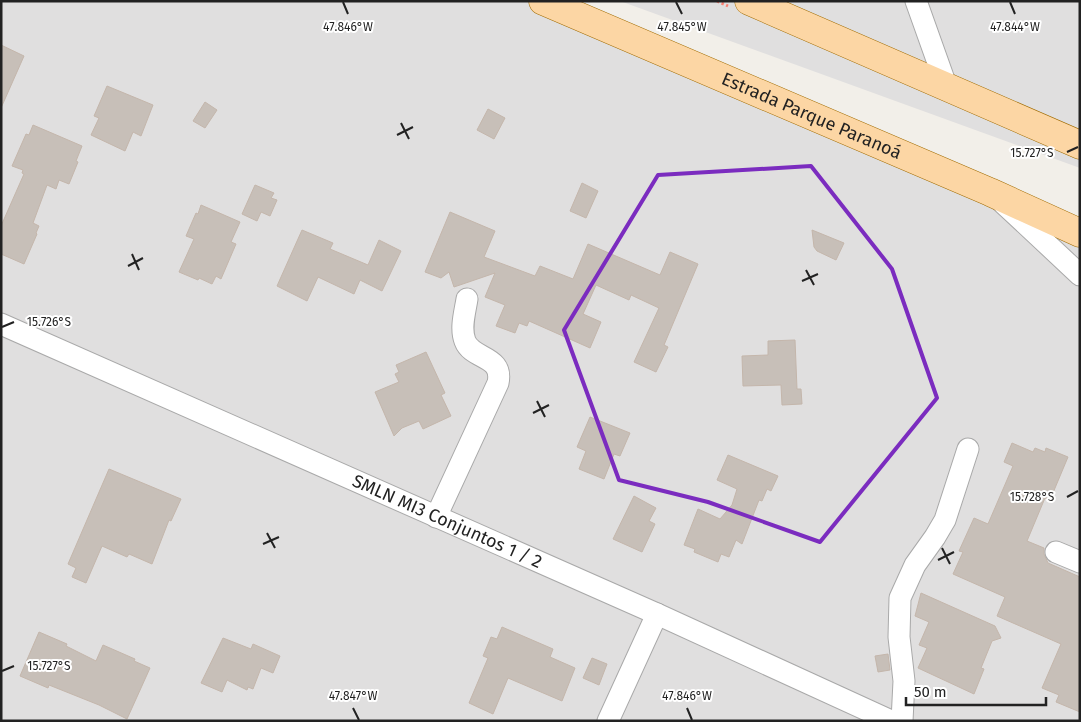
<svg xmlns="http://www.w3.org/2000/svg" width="1081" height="722" font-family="'Fira Sans',sans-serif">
<rect width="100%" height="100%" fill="#f2efe9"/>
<g fill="#e0dfdf">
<path d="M 1,1 L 544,1 L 1080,228 L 1080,721 L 1,721 Z"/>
<path d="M 620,1 L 1080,1 L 1080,168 Z"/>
</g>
<g fill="#c7bfb8" stroke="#c4b6ab">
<path d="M 1,45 L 24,56 L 1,108 Z"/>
<path d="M 107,86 L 153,105 L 141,136 L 133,132 L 125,151 L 91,135 L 99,118 L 94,116 Z"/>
<path d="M 205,102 L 217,110 L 205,128 L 193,121 Z"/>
<path d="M 488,109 L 505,118 L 494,139 L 477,130 Z"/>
<path d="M 33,125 L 82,146 L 76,161 L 78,162 L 69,184 L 59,180 L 56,189 L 47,185 L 33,223 L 39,226 L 36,233 L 37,234 L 24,264 L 1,254 L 1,226 L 24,174 L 22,173 L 23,170 L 12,166 L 26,134 L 29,135 Z"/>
<path d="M 582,183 L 598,191 L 586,218 L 570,211 Z"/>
<path d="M 255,185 L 274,193 L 271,198 L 277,200 L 270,216 L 261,212 L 257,221 L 242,214 Z"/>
<path d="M 201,205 L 240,222 L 231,242 L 236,244 L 221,279 L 216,276 L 212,284 L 199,278 L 198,280 L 179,272 L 194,239 L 186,236 L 196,213 L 198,214 Z"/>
<path d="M 450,212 L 495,231 L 484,257 L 535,276 L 540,266 L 573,279 L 588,244 L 660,275 L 670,252 L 698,264 L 664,345 L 668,347 L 656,372 L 634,362 L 659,308 L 631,295 L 629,300 L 596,285 L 583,314 L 601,322 L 590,348 L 529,321 L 527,326 L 519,323 L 515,333 L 496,326 L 505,305 L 485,297 L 495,273 L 454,287 L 449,272 L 441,278 L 425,272 Z"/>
<path d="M 302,230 L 333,243 L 330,249 L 368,265 L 379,240 L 401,251 L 382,291 L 360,280 L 354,294 L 318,277 L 307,301 L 277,286 Z"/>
<path d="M 812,230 L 844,243 L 836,260 L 817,251 L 814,247 Z"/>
<path d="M 795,340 L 797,389 L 801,389 L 802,404 L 782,405 L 781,385 L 743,386 L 742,356 L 768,355 L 768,341 Z"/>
<path d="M 426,352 L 445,393 L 441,395 L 451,416 L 423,429 L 419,421 L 402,428 L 394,436 L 375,392 L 399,382 L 395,374 L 399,372 L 396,365 Z"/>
<path d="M 590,417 L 630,433 L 620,456 L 614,454 L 604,479 L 579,469 L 586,451 L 577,447 Z"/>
<path d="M 1012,443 L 1033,452 L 1035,448 L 1045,452 L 1046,448 L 1068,457 L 1050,500 L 1045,498 L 1027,541 L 1044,548 L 1044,554 L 1048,563 L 1080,577 L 1080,712 L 1056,702 L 1059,695 L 1042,688 L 1061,644 L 997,616 L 1005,597 L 953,574 L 963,552 L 959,551 L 974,518 L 988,524 L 1013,466 L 1004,462 Z"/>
<path d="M 728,455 L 778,476 L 771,491 L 767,489 L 762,501 L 759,500 L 742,544 L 736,540 L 729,557 L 721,554 L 718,562 L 694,552 L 695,549 L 684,545 L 698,509 L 720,519 L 732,505 L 737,489 L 717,480 Z"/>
<path d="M 109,469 L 181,499 L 171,521 L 169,520 L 152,564 L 129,554 L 127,557 L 102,546 L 86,583 L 72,577 L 76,568 L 68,564 Z"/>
<path d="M 634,496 L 656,508 L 649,521 L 655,524 L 642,552 L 613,539 Z"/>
<path d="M 921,593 L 995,626 L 1001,638 L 992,641 L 981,668 L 984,669 L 974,694 L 918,668 L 927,648 L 919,645 L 929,622 L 915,616 Z"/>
<path d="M 502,627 L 553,649 L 550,657 L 575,668 L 562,701 L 508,678 L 493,714 L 469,703 L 488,658 L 483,656 L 491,637 L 497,639 Z"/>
<path d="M 39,632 L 67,644 L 66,646 L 96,661 L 103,645 L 135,659 L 134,661 L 150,668 L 127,719 L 99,705 L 49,685 L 48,688 L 20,676 Z"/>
<path d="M 223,638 L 251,649 L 253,644 L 280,656 L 273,673 L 261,668 L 253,689 L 248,687 L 247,690 L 227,680 L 222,692 L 201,683 Z"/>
<path d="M 888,654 L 890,670 L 878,672 L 875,656 Z"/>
<path d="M 592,658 L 607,664 L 599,685 L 583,678 Z"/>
</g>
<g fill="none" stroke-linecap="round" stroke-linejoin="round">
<defs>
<g id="minor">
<path d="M 916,1 L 947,88"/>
<path d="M 1002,202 L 1080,275"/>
<path id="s1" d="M 1,324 L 657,614 L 891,721"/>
<path d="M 436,517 L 498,383 C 504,355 472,360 465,341 C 460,328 465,312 467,299"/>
<path d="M 1056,552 L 1080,562"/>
<path d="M 608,721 L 657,614"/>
<path d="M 902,721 L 904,681 L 899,637 L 900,598 L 915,565 L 935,537 L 945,520 L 968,449"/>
</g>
<g id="primary">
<path id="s2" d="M 543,1 L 990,192 L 1080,233"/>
<path d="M 749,1 L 1080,145"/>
</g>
</defs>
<use href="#minor" stroke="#a9a9a9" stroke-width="23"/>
<use href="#primary" stroke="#a06b00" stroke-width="29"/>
<path stroke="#fa8072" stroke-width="3" stroke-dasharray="2.5 2.5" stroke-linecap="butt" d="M 717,1 L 728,6"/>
<use href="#minor" stroke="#fff" stroke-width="21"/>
<use href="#primary" stroke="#fcd6a4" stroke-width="28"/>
</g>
<path fill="none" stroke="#7b2cbf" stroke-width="4" stroke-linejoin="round" d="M 811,166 L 892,269 L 937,398 L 820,542 L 708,502 L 619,480 L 564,330 L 658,175 Z"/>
<path fill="none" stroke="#222" stroke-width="2" d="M 343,2 L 348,14M 676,2 L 682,14M 1010,2 L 1015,14M 401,123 L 409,139M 397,135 L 413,127M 1067,152 L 1078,147M 132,254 L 139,270M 128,266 L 143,258M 806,270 L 814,285M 802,281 L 818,274M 2,327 L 14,322M 537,401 L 545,417M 533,413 L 549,405M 1067,497 L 1078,491M 267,533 L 275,548M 263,544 L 279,537M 942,548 L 950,564M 938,560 L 954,552M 2,671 L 14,666M 353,708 L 359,720M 687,708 L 692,720"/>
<g text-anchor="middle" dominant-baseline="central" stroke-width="4" stroke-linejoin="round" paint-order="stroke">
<g font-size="18" fill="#222" stroke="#fff">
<text stroke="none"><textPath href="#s2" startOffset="292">Estrada Parque Paranoá</textPath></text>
<text stroke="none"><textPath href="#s1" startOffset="488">SMLN MI3 Conjuntos 1 / 2</textPath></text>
</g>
</g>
<g font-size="12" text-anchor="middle" fill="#222" stroke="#fff" stroke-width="4" stroke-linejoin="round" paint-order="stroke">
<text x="348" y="31">47.846°W</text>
<text x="682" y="31">47.845°W</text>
<text x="1015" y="31">47.844°W</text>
<text x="1032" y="157">15.727°S</text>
<text x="49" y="326">15.726°S</text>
<text x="1032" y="501">15.728°S</text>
<text x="49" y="670">15.727°S</text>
<text x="353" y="700">47.847°W</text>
<text x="687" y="700">47.846°W</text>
</g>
<rect width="1081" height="722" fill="none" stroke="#222222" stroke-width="5"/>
<path d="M906 697v8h140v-8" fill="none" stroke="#222222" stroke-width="2.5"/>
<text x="914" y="697" font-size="15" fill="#222222" stroke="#ffffff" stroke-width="4" paint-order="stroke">50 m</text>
</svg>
